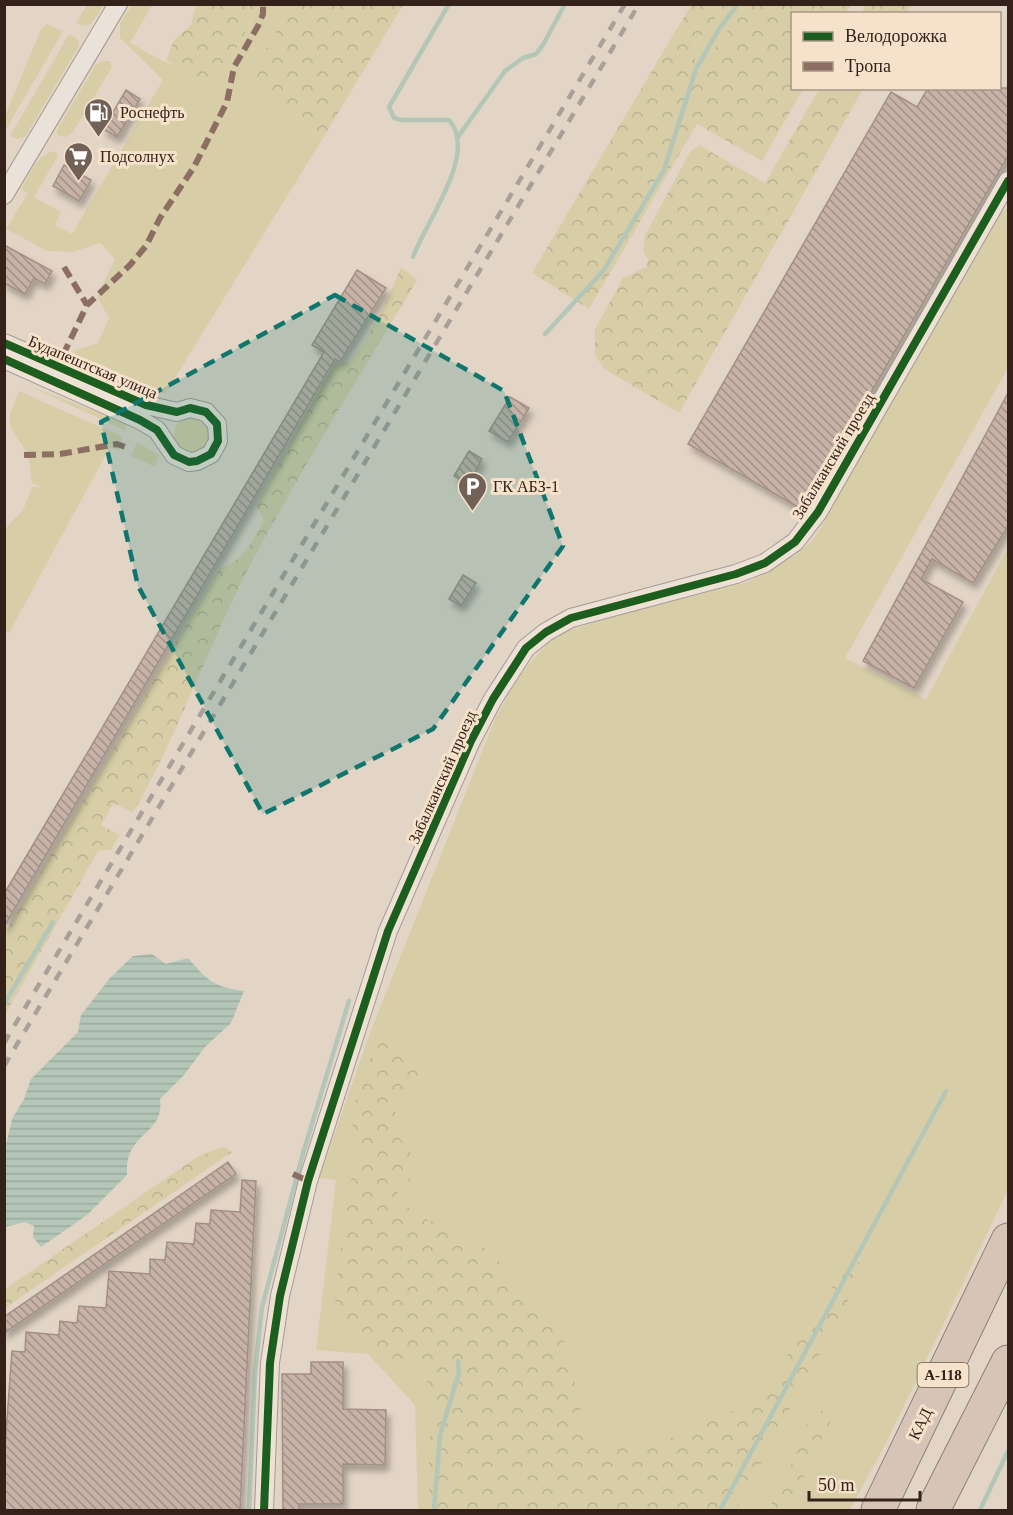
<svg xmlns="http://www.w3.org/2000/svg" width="1013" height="1515" font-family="'Times New Roman',serif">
<defs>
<pattern id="forest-crowns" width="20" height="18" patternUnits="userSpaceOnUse" patternTransform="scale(1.5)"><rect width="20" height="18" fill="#d7cea7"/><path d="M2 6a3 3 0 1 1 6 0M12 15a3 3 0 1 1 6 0" fill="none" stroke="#b9b18f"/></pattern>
<pattern id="water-rules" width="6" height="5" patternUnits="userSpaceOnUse" patternTransform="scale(1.5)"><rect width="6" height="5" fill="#b3c6b7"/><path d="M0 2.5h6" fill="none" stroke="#9baa9d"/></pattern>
<pattern id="building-back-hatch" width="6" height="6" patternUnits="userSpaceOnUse" patternTransform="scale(1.5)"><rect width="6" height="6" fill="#c6b2a7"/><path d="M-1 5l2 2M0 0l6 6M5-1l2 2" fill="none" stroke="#a29087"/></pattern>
<filter id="shadow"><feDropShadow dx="3.5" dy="6" stdDeviation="3" flood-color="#0004"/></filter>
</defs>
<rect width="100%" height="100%" fill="#e3d5c6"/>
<g fill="#d7cea7">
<path d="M 87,5 L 104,5 L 91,24 L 85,26 L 76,23 Z"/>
<path d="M 132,5 L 152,5 L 130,43 L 165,62 L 176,65 L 197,87 C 203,82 211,79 217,74 C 230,62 255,22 254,5 L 293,5 L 257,63 L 255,89 L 323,138 L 165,394 L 77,357 L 73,351 L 98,343 L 109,318 L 97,297 L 115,259 L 100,243 L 73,252 L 47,251 L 6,229 L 28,193 L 21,189 C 30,175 37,154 55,151 L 58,156 L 34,197 L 61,212 L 55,225 L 72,234 L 163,80 L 120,38 L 120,23 Z"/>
<path d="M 726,5 L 745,5 L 707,60 L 696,61 L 690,51 Z"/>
<path d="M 47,24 L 63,31 L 62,33 L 5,131 L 5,116 L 41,29 Z"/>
<path d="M 69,34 L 78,40 L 79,46 L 25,137 L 17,139 L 10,136 Z"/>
<path d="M 102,61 L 110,61 L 112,67 L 73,132 L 66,137 L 58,136 L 56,131 L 95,66 Z"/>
<path d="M 1008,207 L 1008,368 L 845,658 L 926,699 L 1008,548 L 1008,1190 L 887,1441 L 850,1510 L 418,1510 L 415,1405 L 368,1354 L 316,1350 L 336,1180 L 319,1178 L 370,1033 L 495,719 L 518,677 L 547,644 L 567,631 L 630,612 L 748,582 L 796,555 L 814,539 L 996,218 Z"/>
<path d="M 25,384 L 125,423 L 126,431 Z"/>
<path d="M 19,391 L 123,437 L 119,451 L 110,447 L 9,633 L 4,631 L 5,529 L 23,510 L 32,487 L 41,487 L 32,483 L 28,455 L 10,426 L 10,414 Z"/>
<circle cx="192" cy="434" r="18"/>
<path d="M 137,442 L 159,455 L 155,467 L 131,456 Z"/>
</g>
<g fill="url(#forest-crowns)">
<path d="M 254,4 C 255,22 230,62 217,74 C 211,79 203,82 197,87 L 176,65 L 166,60 L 174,40 L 191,25 L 196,5 Z"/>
<path d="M 293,5 L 403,5 L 323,138 L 255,89 L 257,63 Z"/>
<path d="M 691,5 L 726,5 L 690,50 L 696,61 L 707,60 L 745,5 L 851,5 L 846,13 L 792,14 L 792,88 L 803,89 L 762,161 L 697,124 L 589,309 L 532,273 Z"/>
<path d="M 866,5 L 866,4 L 911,5 L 906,13 L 861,13 Z"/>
<path d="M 819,89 L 863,89 L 679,413 L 604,369 L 595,355 L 595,329 L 623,278 L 646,267 L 648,259 L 643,252 L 645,235 L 690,152 L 699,145 L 765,183 Z"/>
<path d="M 401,267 L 417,280 C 363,371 306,461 256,554 C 210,639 181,730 133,813 L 114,803 L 101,825 L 120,835 L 111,850 L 98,851 L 5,1015 L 5,933 L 220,568 C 244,561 252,541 264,520 L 256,506 L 334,364 L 350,361 C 374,331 386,303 401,267 Z"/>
<path d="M 393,1035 L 398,1049 L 413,1052 C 424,1075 419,1076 405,1094 C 399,1102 396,1111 393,1120 L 397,1135 L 416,1160 L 414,1176 L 394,1196 L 419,1216 L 475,1241 L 496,1256 L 511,1282 L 522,1296 L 558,1326 L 569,1354 L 583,1423 L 591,1436 L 604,1445 L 620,1447 L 665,1442 L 708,1416 L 741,1410 L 754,1403 L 768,1392 L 777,1379 L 790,1349 L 818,1312 L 841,1270 L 853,1260 L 867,1266 L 736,1510 L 429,1510 L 429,1441 L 435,1411 L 423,1365 L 409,1359 L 392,1358 L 352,1337 L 334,1314 L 347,1185 L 357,1172 L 360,1157 L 353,1145 L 352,1114 L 365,1069 L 379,1042 Z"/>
<path d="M 224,1146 L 232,1152 L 5,1308 L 5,1289 L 197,1157 Z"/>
<path d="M 838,1406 L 788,1510 L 768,1510 C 776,1495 785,1480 792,1464 C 805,1436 800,1411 838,1406 Z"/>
</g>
<path fill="url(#water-rules)" d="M 152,954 L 166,964 L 188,958 C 207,980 213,987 244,991 L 231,1023 L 205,1047 L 184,1075 L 160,1099 C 165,1136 124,1131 127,1175 L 87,1215 L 41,1247 L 33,1237 L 34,1226 L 25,1222 L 5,1227 L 5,1149 L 12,1119 L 24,1099 L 31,1079 L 78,1032 L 81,1015 L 110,978 L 133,956 Z"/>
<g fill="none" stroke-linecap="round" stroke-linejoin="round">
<g stroke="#b3c6b7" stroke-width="4.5">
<path d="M 458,137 L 505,71 L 523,58 L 536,54 L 543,45 L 565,4"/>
<path d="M 413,257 C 425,223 479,153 449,120 L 401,120 L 394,118 L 389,107 L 449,4"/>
<path d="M 545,334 L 604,270 L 664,170 L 696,69 L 719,29 L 738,4"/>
<path d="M 4,1004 L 53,922"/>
<path d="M 249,1510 L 255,1372 L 262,1307 L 302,1157 L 349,1001"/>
<path d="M 434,1510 L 440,1435 L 459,1373 L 458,1361"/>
<path d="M 720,1510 L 946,1091"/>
<path d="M 980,1510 L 1008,1451"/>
</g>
</g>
<g fill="url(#building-back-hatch)" stroke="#a29086" stroke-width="1.5" filter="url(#shadow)">
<path d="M 928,88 L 1008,88 L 1008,156 L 803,510 L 688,444 L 891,92 L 917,107 Z"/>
<path d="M 126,90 L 140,99 L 117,137 L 103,129 Z"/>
<path d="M 64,165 L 91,180 L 79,201 L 53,186 Z"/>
<path d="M 4,245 L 52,271 L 45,284 L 34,278 L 25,294 L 4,283 Z"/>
<path d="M 357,270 L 386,288 L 340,362 L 335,359 L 4,927 L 4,894 L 324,352 L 312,345 Z"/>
<path d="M 1008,393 L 1008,526 L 973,583 L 932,559 L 921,579 L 963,602 L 914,688 L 863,661 Z"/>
<path d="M 510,397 L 529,408 L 508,442 L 489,431 Z"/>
<path d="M 469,451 L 482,459 L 468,484 L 454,476 Z"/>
<path d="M 463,575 L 476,583 L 461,606 L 449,599 Z"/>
<path d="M 228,1162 L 236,1174 L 4,1333 L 4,1317 Z"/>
<path d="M 242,1180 L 256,1181 L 240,1510 L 4,1510 L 4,1460 L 12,1351 L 25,1352 L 26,1332 L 59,1335 L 60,1321 L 77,1323 L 79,1306 L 106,1308 L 109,1271 L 150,1274 L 150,1259 L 165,1260 L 167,1242 L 194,1244 L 196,1223 L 210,1224 L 211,1210 L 240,1212 Z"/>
<path d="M 311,1362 L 343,1362 L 343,1409 L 386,1410 L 385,1465 L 343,1464 L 343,1504 L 299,1504 L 299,1510 L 283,1510 L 282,1374 L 311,1374 Z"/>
</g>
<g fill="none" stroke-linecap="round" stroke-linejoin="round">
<defs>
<g id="minor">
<path d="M 4,195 L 118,4"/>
<path d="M 4,343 L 146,405 L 177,412 L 190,408 L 206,412 L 217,424 L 218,441 L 211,454 L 197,461 L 189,462 L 174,455 L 157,430 L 140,420 L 4,359"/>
<path d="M 264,1510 L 270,1363 L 280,1296 L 308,1181 L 388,931 L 471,741 L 493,699 L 526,648 L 546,632 L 571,618 L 736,574 L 765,563 L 795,542 L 818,512 L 1008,181"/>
</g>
<g id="motorway">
<path d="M 878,1510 L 1008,1240"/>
<path d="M 933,1510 L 1008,1362"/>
</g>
</defs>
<use href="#minor" stroke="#a79a90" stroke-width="20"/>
<use href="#motorway" stroke="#8c8077" stroke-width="35"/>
<use href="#minor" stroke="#eae2d9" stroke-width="18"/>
<use href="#motorway" stroke="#d6c4b7" stroke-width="33"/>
<g stroke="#a9a099" stroke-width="4.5" stroke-dasharray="10 10" stroke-linecap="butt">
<path d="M 4,1043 L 625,4"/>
<path d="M 4,1066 L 639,4"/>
</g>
<g stroke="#8d6e63" stroke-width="6" stroke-dasharray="12 6" stroke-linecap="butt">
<path d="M 64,267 L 87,305"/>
<path d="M 63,355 L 87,305 L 130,265 L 146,246 L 160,218 L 194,167 L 227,102 L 234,67 L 258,26 L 263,14 L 263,4"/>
<path d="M 24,455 L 60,454 L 117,444 L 128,448"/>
<path d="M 293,1174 L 308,1181"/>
</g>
<defs>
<g id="cycleway">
<path d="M 4,343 L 146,405 L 177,412 L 190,408 L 206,412 L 217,424 L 218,441 L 211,454 L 197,461 L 189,462 L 174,455 L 157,430 L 140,420 L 4,359"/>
<path d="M 264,1510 L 270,1363 L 280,1296 L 308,1181 L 388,931 L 471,741 L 493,699 L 526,648 L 546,632 L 571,618 L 736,574 L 765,563 L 795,542 L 818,512 L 1008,181"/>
</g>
</defs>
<use href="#cycleway" stroke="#f6e1ca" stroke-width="11"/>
<use href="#cycleway" stroke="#1b5e20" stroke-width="8"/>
</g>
<path fill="#0f766e" fill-opacity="0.2" stroke="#0f766e" stroke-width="4.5" stroke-dasharray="12 8" stroke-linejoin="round" d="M 335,295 L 504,391 L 563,546 L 433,729 L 263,814 L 138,586 L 101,422 Z"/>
<defs>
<symbol id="fuel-pin" viewBox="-11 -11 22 30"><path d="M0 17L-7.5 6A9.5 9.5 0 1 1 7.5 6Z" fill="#716156" stroke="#f6e1ca"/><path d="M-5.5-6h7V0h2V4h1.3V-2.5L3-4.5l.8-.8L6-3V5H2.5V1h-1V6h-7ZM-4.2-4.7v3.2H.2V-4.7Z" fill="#fff"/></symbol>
<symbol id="supermarket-pin" viewBox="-11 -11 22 30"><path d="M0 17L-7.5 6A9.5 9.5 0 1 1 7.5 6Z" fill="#716156" stroke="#f6e1ca"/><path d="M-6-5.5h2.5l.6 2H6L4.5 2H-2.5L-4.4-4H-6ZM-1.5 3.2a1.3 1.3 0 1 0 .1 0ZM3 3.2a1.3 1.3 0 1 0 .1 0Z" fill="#fff"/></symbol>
<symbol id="parking-pin" viewBox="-11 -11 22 30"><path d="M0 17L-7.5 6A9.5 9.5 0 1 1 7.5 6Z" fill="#716156" stroke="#f6e1ca"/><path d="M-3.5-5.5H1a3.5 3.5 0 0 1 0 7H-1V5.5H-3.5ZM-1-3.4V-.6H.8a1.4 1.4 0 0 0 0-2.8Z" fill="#fff"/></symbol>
</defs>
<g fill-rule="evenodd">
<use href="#fuel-pin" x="82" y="96" width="33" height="45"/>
<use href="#supermarket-pin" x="62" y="140" width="33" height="45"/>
<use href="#parking-pin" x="456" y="470" width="33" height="45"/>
</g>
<g text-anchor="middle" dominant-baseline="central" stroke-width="6" stroke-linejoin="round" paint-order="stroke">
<rect fill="#f6e1ca" stroke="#6e5b4f" stroke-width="1.5" x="917.5" y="1363" width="51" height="24" rx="4.5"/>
<g font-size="15" font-weight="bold" fill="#34221a">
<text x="943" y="1375">А-118</text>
</g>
<g font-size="16" fill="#34221a" stroke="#f6e1ca" text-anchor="start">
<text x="120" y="112">Роснефть</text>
<text x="100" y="156">Подсолнух</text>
<text x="493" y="486">ГК АБЗ-1</text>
</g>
<g font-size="16" fill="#34221a" stroke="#f6e1ca">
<text transform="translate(93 367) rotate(23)">Будапештская улица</text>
<text transform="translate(833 456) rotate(-59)">Забалканский проезд</text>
<text transform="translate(442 777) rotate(-66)">Забалканский проезд</text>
<text transform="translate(920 1424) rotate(-64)">КАД</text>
</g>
</g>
<rect width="1013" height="1515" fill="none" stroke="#34221a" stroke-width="12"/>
<rect x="791" y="12" width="210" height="78" fill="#f6e1ca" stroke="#a89584" stroke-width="1.5"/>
<rect x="803" y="32" width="30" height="9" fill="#1b5e20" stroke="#a89584" stroke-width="1.5"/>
<text x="845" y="42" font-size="18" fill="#34221a">Велодорожка</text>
<rect x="803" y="62" width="30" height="9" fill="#8d6e63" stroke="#a89584" stroke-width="1.5"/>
<text x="845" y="72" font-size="18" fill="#34221a">Тропа</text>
<path d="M809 1491v9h111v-9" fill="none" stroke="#34221a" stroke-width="3"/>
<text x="818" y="1491" font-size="18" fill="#34221a" stroke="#f6e1ca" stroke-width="4.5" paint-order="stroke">50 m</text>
</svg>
